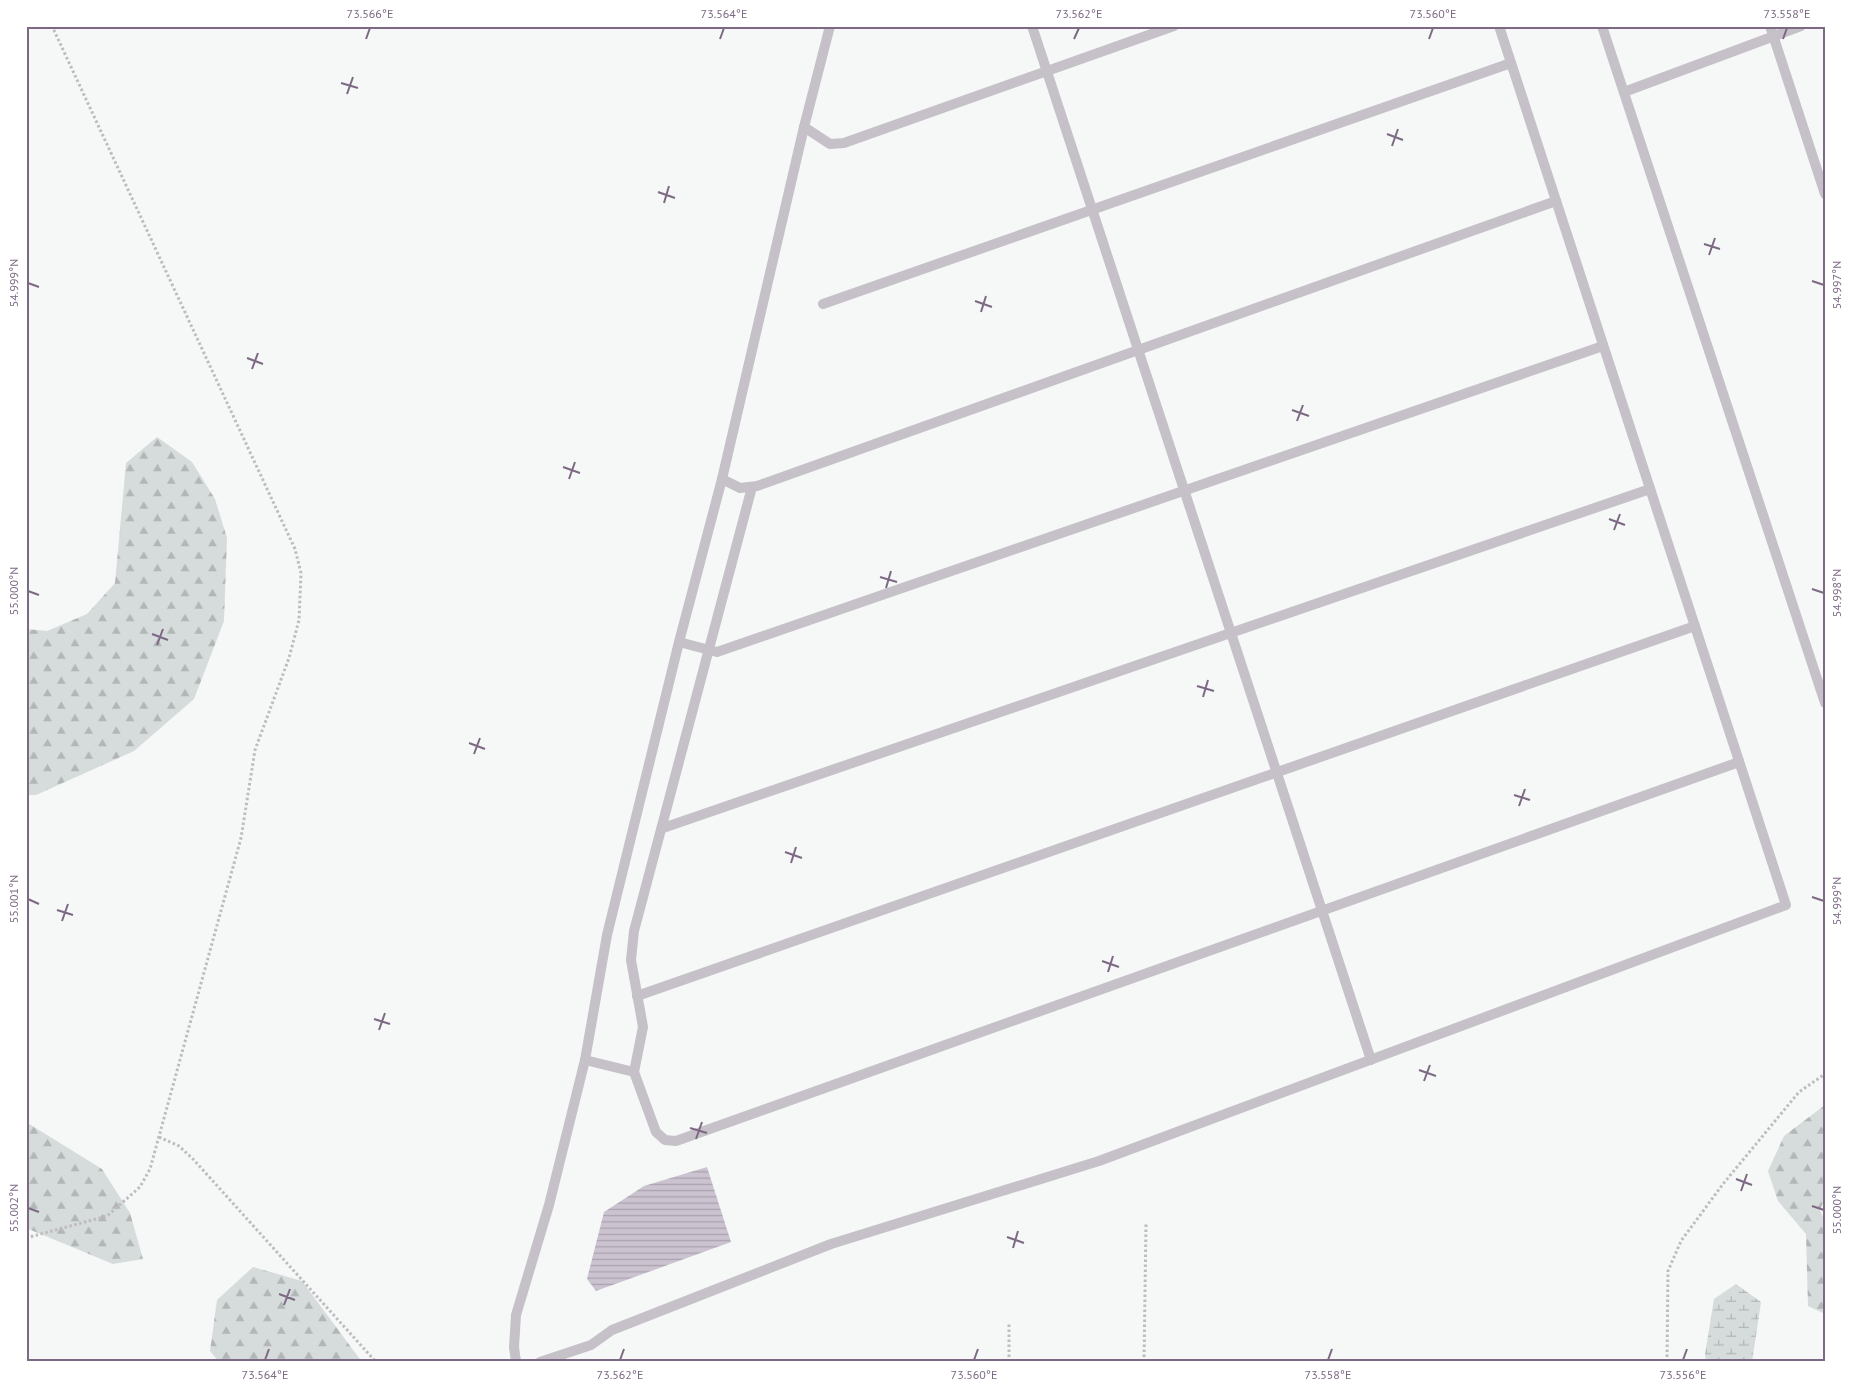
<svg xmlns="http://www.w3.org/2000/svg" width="1851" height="1388" font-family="'PT Sans',sans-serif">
<defs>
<pattern id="forest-firs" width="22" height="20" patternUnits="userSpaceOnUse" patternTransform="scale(1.25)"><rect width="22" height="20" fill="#d5dcdb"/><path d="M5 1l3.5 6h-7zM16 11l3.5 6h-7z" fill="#b2b6b7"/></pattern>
<pattern id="wetland-marsh" width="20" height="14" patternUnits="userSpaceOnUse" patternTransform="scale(1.25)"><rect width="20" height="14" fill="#d5dcdb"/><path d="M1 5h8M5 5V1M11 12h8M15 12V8" fill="none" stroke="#b2b6b7"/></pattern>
<pattern id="water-rules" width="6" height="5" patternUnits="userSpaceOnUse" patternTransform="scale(1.25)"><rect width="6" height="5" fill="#cbc4d0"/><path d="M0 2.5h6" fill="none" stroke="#aaa3ae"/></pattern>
</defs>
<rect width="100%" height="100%" fill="#f5f8f6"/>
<g fill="url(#forest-firs)">
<path d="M 157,437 L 192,462 L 215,499 L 227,538 L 224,621 L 194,699 L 134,751 L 36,795 L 26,795 L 26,629 L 47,631 L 87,614 L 115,583 L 126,463 Z"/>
<path d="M 1825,1105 L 1825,1198 L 1820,1210 L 1825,1222 L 1825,1314 L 1808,1306 L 1806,1234 L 1778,1201 L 1768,1171 L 1784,1136 Z"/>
<path d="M 26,1122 L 102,1169 L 130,1213 L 143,1259 L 113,1264 L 26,1228 Z"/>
<path d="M 253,1267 L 302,1281 L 362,1362 L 219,1362 L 210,1351 L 217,1300 Z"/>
</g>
<path fill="url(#wetland-marsh)" d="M 1736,1284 L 1761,1302 L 1752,1362 L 1706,1362 L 1705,1354 L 1714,1299 Z"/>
<path fill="url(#water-rules)" d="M 707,1167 L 731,1242 L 596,1291 L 587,1279 L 604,1212 L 644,1186 Z"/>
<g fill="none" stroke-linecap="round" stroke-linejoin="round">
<g stroke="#bfbbc0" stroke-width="3" stroke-dasharray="2.5 2.5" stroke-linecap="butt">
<path d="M 159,1137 L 179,1146 L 193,1159 L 376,1362"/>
<path d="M 26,1238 L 107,1216 L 140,1187 L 150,1169 L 241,838 L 255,750 L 289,658 L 299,620 L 301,573 L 295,549 L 52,26"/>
<path d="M 1009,1362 L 1009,1322"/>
<path d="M 1144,1362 L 1146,1224"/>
<path d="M 1667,1362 L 1668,1271 L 1681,1241 L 1723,1184 L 1799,1092 L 1825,1074"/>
</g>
<g stroke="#c6c1c8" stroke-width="10">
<path d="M 1032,26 L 1371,1060"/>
<path d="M 1602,26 L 1825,703"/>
<path d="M 1770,26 L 1825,194"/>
<path d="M 1624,92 L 1801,26"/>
<path d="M 804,127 L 830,144 L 844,143 L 1174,26"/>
<path d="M 823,304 L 1511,63"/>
<path d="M 722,479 L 740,488 L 757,486 L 1556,201"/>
<path d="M 752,487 L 634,931 L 631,960 L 643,1027 L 634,1072 L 656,1132 L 665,1140 L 676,1141 L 1739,762"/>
<path d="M 679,642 L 717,652 L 1603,346"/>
<path d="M 663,828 L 1650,489"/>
<path d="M 637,996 L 1695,626"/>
<path d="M 585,1060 L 634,1072"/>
<path d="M 516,1362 L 514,1347 L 516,1315 L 549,1205 L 585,1060 L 607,935 L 679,642 L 722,479 L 804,127 L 830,26"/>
<path d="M 540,1362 L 591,1345 L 612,1330 L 831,1244 L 1099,1161 L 1786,905 L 1499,26"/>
</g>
</g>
<path fill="none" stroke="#7d6984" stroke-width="2" d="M 366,39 L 370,28M 720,39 L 724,28M 1074,39 L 1079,28M 1429,39 L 1433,28M 1783,39 L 1787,28M 341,83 L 358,88M 347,94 L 353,77M 1387,134 L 1403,140M 1392,146 L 1398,129M 658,192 L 675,198M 664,203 L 669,186M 1704,244 L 1720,249M 1709,255 L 1715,238M 1812,281 L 1824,285M 28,283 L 39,287M 975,301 L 992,307M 981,312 L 986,296M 247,358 L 263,364M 252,369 L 258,353M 1292,410 L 1309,416M 1297,421 L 1303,405M 563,467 L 580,473M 569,479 L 575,462M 1609,519 L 1625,525M 1614,530 L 1620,514M 880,577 L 897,582M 886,588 L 891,571M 1812,589 L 1824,593M 28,591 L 39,595M 152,634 L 168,640M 157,645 L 163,629M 1197,686 L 1214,691M 1203,697 L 1208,680M 469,743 L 485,749M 474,754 L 480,738M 1514,795 L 1530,800M 1519,806 L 1525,789M 785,852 L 802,858M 791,863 L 796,847M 1812,897 L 1824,901M 28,899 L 39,904M 57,910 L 73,915M 62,921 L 68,904M 1102,961 L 1119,967M 1108,972 L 1113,956M 374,1019 L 390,1024M 379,1030 L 385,1013M 1419,1070 L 1436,1076M 1424,1081 L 1430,1065M 690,1128 L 707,1133M 696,1139 L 702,1122M 1736,1179 L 1752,1185M 1741,1191 L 1747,1174M 1812,1206 L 1824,1210M 28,1208 L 39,1212M 1007,1237 L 1024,1243M 1013,1248 L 1018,1231M 279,1294 L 295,1300M 284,1305 L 290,1289M 265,1360 L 269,1349M 620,1360 L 624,1349M 974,1360 L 978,1349M 1328,1360 L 1332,1349M 1683,1360 L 1687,1349"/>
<rect width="1851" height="1388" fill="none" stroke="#ffffff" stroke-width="55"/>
<rect x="28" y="28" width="1796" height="1332" fill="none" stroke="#7d6984" stroke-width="2"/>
<g font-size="12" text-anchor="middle" fill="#7d6984">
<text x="370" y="18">73.566°E</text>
<text x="724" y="18">73.564°E</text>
<text x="1079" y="18">73.562°E</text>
<text x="1433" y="18">73.560°E</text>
<text x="1787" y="18">73.558°E</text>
<text transform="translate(14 283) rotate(-90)" y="4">54.999°N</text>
<text transform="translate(1837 285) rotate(-90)" y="4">54.997°N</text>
<text transform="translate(14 591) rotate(-90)" y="4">55.000°N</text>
<text transform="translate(1837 593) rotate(-90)" y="4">54.998°N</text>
<text transform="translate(14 899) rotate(-90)" y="4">55.001°N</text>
<text transform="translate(1837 901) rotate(-90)" y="4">54.999°N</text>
<text transform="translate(14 1208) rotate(-90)" y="4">55.002°N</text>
<text transform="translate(1837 1210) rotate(-90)" y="4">55.000°N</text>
<text x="265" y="1379">73.564°E</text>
<text x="620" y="1379">73.562°E</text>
<text x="974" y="1379">73.560°E</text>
<text x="1328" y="1379">73.558°E</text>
<text x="1683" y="1379">73.556°E</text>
</g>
</svg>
